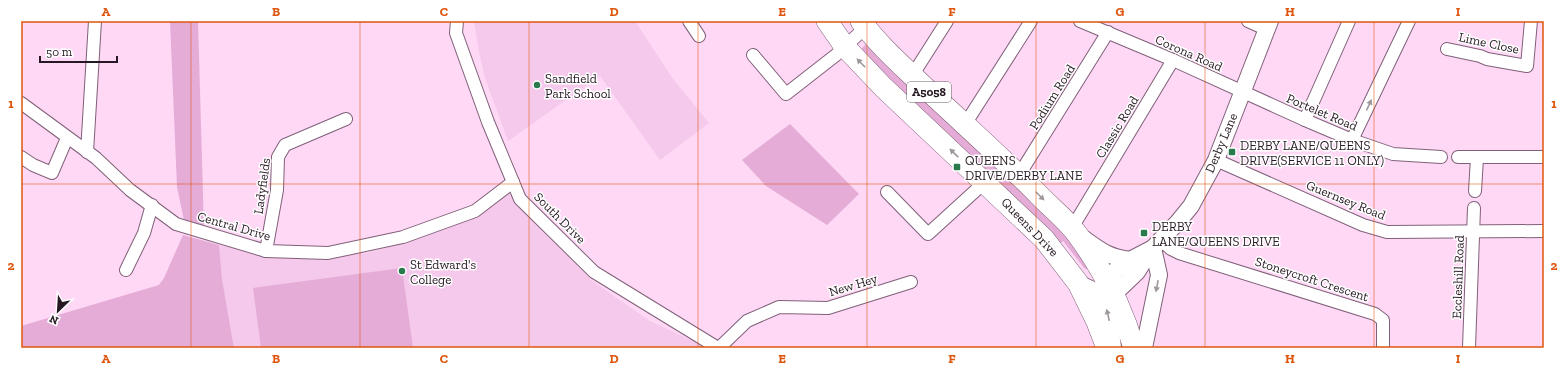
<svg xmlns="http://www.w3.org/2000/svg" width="1565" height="369" font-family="'Zilla Slab',serif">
<rect width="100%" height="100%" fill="#fed8f5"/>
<g fill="#f5c9eb">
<path d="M 474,21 L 635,21 L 673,79 L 709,123 L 660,160 L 600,76 L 508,141 L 485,78 L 479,52 Z"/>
<path d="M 511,185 L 535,224 L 591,280 L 650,321 L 708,348 L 234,348 L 222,279 L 219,245 L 268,255 L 330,256 L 367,253 L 404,243 L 428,234 Z"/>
</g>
<g fill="#e4acd7">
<path d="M 170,21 L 198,21 L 204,230 L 185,225 L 177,187 Z"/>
<path d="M 868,41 L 1074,243 L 1091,269 L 1085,269 L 1063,241 L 1058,245 L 860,51 Z"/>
<path d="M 790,124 L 859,194 L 827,225 L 766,186 L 742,160 Z"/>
<path d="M 183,235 L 219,245 L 222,279 L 234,348 L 21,348 L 21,326 L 159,285 L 164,278 Z"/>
<path d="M 402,268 L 413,348 L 261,348 L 253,288 Z"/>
</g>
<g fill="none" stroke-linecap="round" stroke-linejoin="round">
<defs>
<g id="street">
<path d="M 457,21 L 456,33 L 488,122 L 520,199 L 594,272 L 718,348"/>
<path d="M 689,21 L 699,36"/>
<path d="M 1080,21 L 1173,60 L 1305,120 L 1352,140 L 1393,154 L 1441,157"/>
<path d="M 1248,21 L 1266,29"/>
<path d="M 1447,49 L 1480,56 L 1487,59 L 1527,66 L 1531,21"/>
<path d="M 753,55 L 786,94 L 836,55 L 866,27 L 868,22"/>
<path d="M 912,76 L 947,21"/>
<path d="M 21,103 L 96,158 L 130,190 L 176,224 L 266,251 L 328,253 L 403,237 L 475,211 L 513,182"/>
<path d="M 1305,120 L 1349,21"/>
<path d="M 964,126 L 1031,21"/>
<path d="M 1352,140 L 1409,21"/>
<path d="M 87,152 L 95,21"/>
<path d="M 21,157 L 33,165 L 52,173 L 67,138"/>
<path d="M 1458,157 L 1544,157"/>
<path d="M 1216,160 L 1363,225 L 1387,232 L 1544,231"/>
<path d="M 1019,175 L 1108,32"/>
<path d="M 1475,191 L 1477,158"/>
<path d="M 887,192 L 928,234 L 985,182"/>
<path d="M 1072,228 L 1173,60"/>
<path d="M 1161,240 L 1171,249 L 1179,253 L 1375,314 L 1383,320 L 1383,348"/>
<path d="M 266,251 L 277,190 L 278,157 L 285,145 L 346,119"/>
<path d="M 126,270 L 144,233 L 152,205"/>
<path d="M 719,348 L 747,321 L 779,307 L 828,308 L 911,282"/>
<path d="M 1469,348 L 1474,208"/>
</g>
<g id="secondary">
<path d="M 1083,238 C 1101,251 1108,257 1130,260"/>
<path d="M 1078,283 C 1090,289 1100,294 1114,294 L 1137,272 L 1150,251"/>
<path d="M 1113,348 L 1110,321 L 1105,299 L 1107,282 L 1116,270 L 1130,260 L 1153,248 L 1178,222 L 1191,206 L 1216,160 L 1270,21"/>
<path d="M 1144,348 L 1159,275 L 1153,248"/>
</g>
<g id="highway">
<path d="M 827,21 L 845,47 L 883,87 L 1044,239 L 1078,283 L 1097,322 L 1107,348"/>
<path d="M 861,21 C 877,43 898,62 917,80 C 957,118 998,154 1037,193 C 1050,207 1066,219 1077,234 C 1103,269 1122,307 1134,348"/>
</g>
</defs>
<use href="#street" stroke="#806079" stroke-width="14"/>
<use href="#secondary" stroke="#806079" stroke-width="18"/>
<use href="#highway" stroke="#806079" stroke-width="22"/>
<use href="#street" stroke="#fff" stroke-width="12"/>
<use href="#secondary" stroke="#fff" stroke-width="16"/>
<use href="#highway" stroke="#fff" stroke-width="21"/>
</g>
<defs><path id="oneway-solid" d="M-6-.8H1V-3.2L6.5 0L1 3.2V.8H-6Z"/></defs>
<g fill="#9e989c">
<use href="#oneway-solid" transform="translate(861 63) rotate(-134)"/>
<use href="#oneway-solid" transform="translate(1369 105) rotate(-65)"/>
<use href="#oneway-solid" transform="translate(954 153) rotate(-136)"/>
<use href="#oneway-solid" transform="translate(1040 196) rotate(45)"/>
<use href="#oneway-solid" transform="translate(1157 286) rotate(101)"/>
<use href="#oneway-solid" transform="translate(1108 315) rotate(-103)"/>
</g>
<path fill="none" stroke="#de560d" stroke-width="1" stroke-opacity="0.55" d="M 191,21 L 191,348M 360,21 L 360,348M 529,21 L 529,348M 698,21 L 698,348M 867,21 L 867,348M 1036,21 L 1036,348M 1205,21 L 1205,348M 1374,21 L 1374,348M 21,184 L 1544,184"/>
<g fill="#297b4d" stroke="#fff" stroke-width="1.5">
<circle cx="537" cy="85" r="4"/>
<rect x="1228" y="148" width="8" height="8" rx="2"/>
<rect x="953" y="163" width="8" height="8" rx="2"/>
<rect x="1140" y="229" width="8" height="8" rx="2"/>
<circle cx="402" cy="271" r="4"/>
</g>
<g text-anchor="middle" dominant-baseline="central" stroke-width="3" stroke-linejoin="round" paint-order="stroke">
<rect fill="#fff" stroke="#685e65" stroke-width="1" x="907" y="82" width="44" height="20" rx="3"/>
<g font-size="12" font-weight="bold" fill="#271923">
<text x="929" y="92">A5058</text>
</g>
<g font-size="13" fill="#271923" stroke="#fff">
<text transform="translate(1489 43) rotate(12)">Lime Close</text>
<text transform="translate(1189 53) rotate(24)">Corona Road</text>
<text transform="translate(1052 97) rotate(-58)">Podium Road</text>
<text transform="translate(1322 112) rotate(23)">Portelet Road</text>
<text transform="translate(1117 127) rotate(-59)">Classic Road</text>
<text transform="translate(1221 143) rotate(-67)">Derby Lane</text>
<text transform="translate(262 186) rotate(-82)">Ladyfields</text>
<text transform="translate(1346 200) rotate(22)">Guernsey Road</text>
<text transform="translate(560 218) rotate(45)">South Drive</text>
<text transform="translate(234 226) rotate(16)">Central Drive</text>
<text transform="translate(1030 227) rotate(46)">Queens Drive</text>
<text transform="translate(1458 277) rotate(-88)">Eccleshill Road</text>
<text transform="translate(1312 279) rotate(18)">Stoneycroft Crescent</text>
<text transform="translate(853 285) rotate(-17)">New Hey</text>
</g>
<g font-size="13" fill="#271923" stroke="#fff" text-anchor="start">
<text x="545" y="78">Sandfield<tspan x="545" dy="15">Park School</tspan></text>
<text x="1240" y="145">DERBY LANE/QUEENS<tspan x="1240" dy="15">DRIVE(SERVICE 11 ONLY)</tspan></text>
<text x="965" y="160">QUEENS<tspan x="965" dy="15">DRIVE/DERBY LANE</tspan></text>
<text x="1152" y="226">DERBY<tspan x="1152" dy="15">LANE/QUEENS DRIVE</tspan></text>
<text x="410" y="264">St Edward's<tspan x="410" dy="15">College</tspan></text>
</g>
</g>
<rect width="1565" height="369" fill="none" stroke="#ffffff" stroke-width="44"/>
<g transform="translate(58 311) rotate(205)" stroke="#ffffff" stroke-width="3" paint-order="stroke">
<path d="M0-3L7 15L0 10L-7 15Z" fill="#271923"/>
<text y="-6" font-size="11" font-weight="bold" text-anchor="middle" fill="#271923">N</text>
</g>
<path d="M40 56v6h77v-6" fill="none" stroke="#271923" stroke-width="2"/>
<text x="46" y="56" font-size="12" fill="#271923" stroke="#ffffff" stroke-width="3" paint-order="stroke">50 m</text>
<rect x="22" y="22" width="1521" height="325" fill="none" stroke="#de560d" stroke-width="1.5"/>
<g font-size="13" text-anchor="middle" font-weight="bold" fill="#de560d">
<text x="106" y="16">A</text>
<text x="276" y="16">B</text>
<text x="444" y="16">C</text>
<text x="614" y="16">D</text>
<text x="782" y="16">E</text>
<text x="952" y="16">F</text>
<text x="1120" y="16">G</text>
<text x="1290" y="16">H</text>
<text x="1458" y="16">I</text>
<text x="11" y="108">1</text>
<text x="1554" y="108">1</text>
<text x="11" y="270">2</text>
<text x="1554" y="270">2</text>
<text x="106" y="363">A</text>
<text x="276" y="363">B</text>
<text x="444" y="363">C</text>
<text x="614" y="363">D</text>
<text x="782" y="363">E</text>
<text x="952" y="363">F</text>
<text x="1120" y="363">G</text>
<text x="1290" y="363">H</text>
<text x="1458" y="363">I</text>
</g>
</svg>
